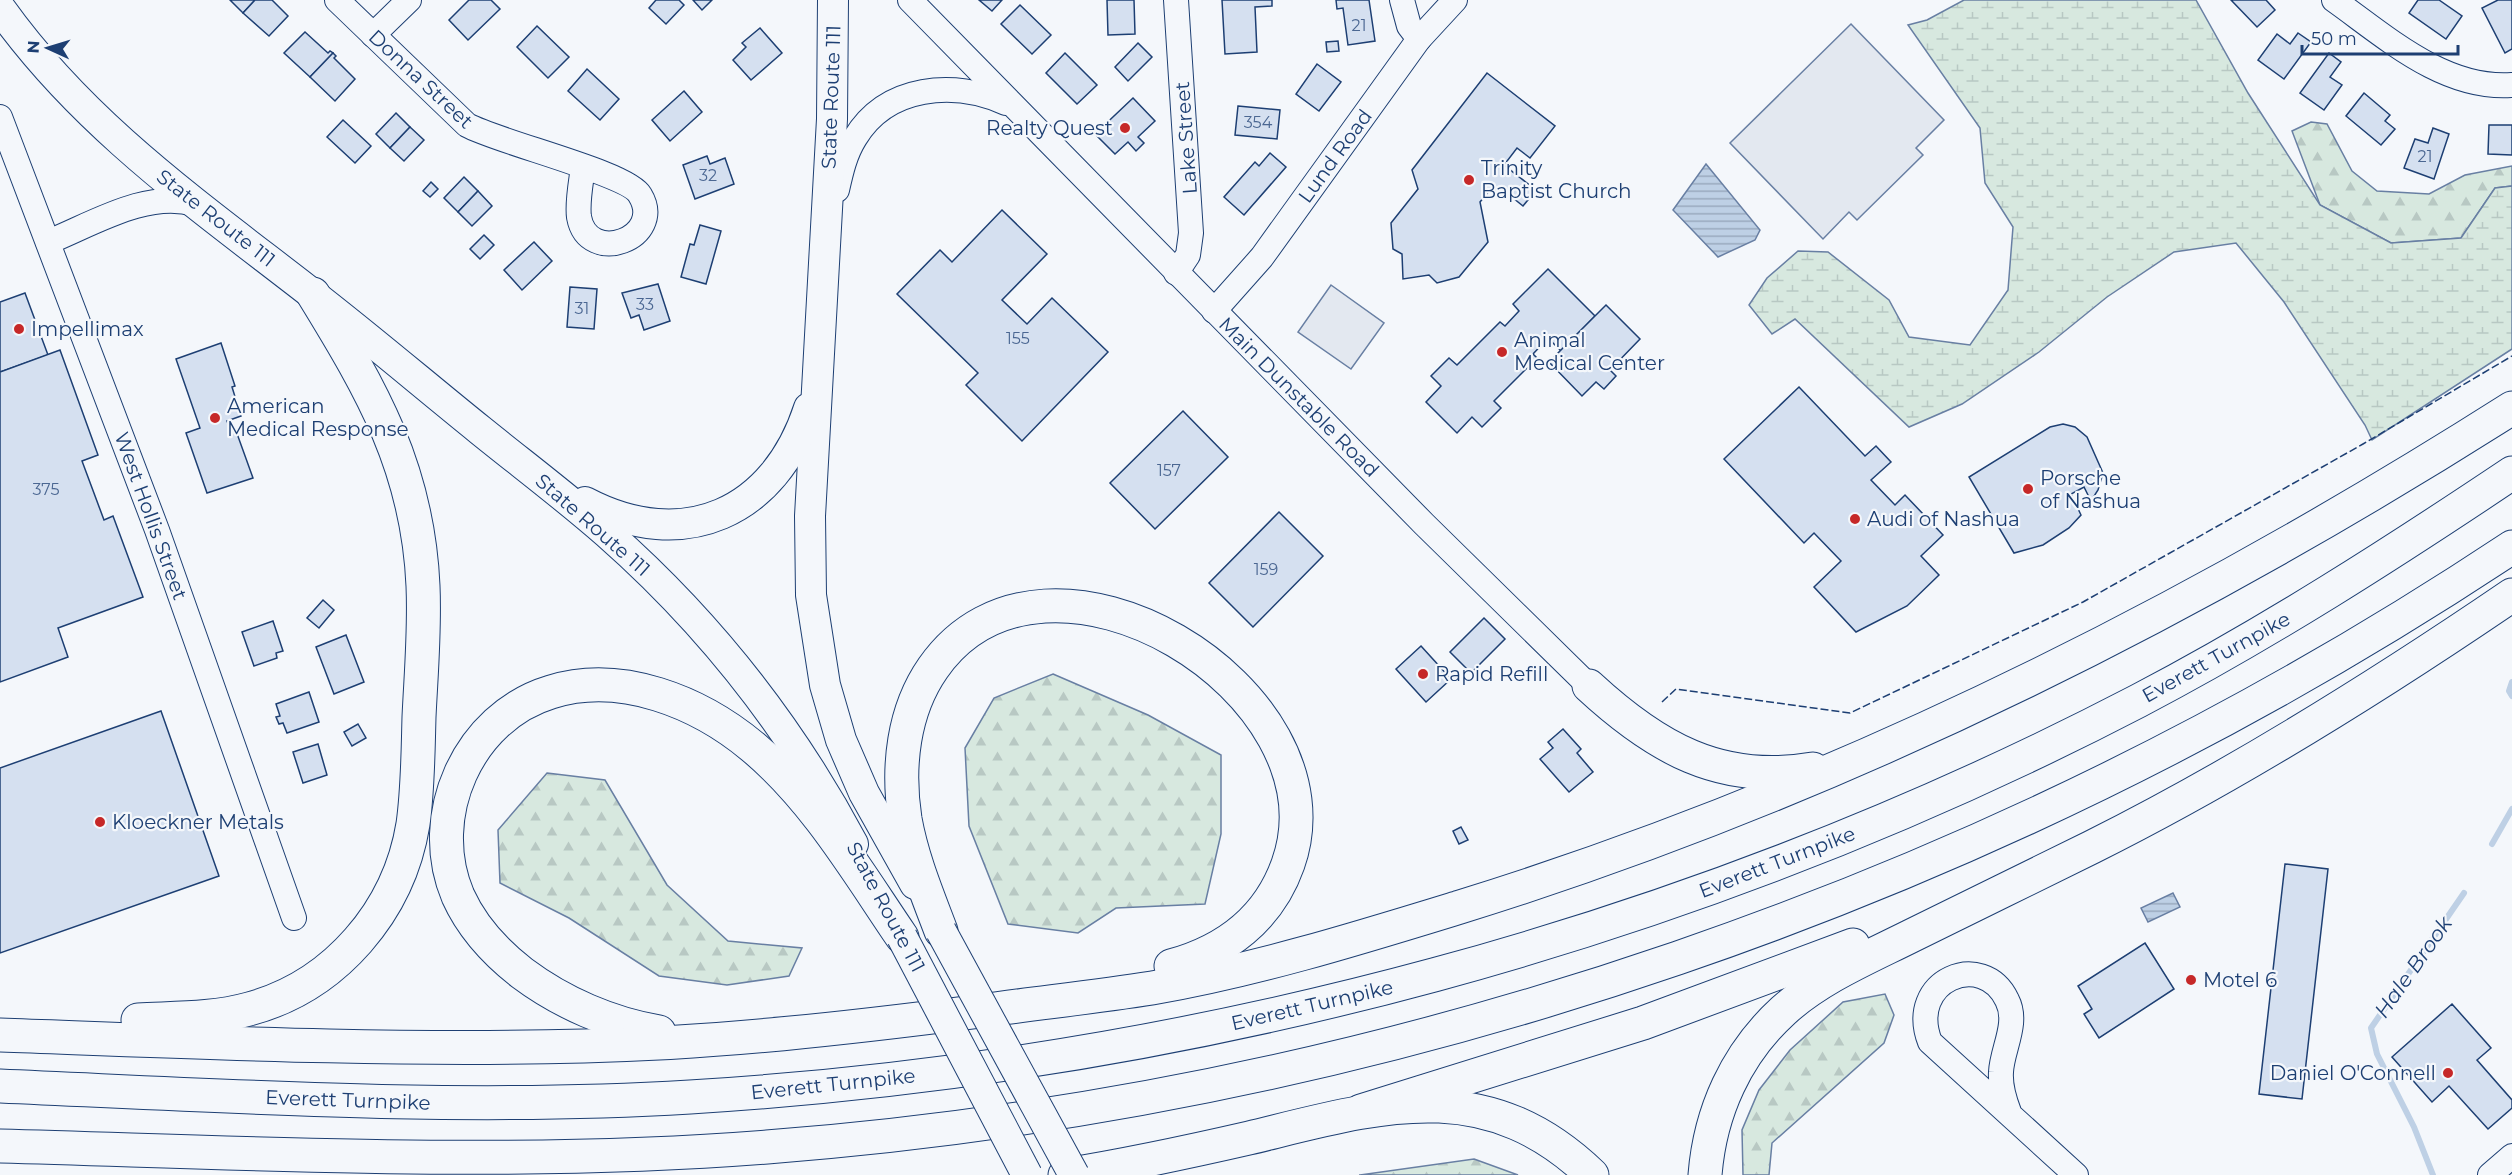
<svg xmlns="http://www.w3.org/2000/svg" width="2512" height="1175" font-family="Montserrat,sans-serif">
<defs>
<pattern id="forest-firs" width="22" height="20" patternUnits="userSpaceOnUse" patternTransform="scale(1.5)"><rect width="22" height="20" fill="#d7e8df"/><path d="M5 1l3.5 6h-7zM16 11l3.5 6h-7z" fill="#b8c8c3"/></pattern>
<pattern id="wetland-marsh" width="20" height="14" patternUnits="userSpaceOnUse" patternTransform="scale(1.5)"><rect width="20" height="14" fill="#d7e8df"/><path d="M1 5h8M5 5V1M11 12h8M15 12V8" fill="none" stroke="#b8c8c3"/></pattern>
<pattern id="water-rules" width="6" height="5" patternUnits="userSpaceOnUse" patternTransform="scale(1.5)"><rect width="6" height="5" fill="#bed0e5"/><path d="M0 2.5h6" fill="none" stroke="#9aaabe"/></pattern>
</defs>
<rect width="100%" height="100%" fill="#f4f7fb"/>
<g fill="url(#forest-firs)" stroke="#687fa3" stroke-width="1.5">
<path d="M 2311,122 L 2327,124 L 2352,171 L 2377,191 L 2429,194 L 2465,175 L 2512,166 L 2512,186 L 2495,188 L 2461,238 L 2391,243 L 2320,205 L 2292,131 Z"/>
<path d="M 1053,674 L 1148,715 L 1221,755 L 1221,834 L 1205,904 L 1116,908 L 1078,933 L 1008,924 L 969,826 L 965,748 L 994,698 Z"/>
<path d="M 547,773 L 605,780 L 667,885 L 728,941 L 802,948 L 789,976 L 727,985 L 659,976 L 569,918 L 500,883 L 498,830 Z"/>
<path d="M 1885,994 L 1894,1015 L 1884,1043 L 1772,1143 L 1769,1175 L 1743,1175 L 1742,1130 L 1759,1090 L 1790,1050 L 1843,1002 Z"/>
<path d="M 1474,1159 L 1518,1175 L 1359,1175 L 1360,1175 Z"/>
</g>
<path fill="url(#wetland-marsh)" stroke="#687fa3" stroke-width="1.5" d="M 1964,0 L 2196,0 L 2248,93 L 2320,205 L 2391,243 L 2461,238 L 2495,188 L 2512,186 L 2512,349 L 2372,440 L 2365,425 L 2284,302 L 2236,243 L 2174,252 L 2107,297 L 2039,352 L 1962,404 L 1909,427 L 1795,319 L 1772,334 L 1749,305 L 1767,278 L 1798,251 L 1828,252 L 1889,300 L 1909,337 L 1970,345 L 2008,290 L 2013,227 L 1985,183 L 1980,128 L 1908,25 L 1927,20 Z"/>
<g fill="#e3e8f0" stroke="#687fa3" stroke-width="1.5">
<path d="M 1851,24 L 1944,120 L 1916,148 L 1923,155 L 1857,220 L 1849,212 L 1823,239 L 1730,143 Z"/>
<path d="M 1331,285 L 1384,323 L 1351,369 L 1298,332 Z"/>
</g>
<g fill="url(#water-rules)" stroke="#687fa3" stroke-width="1.5">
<path d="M 1706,164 L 1760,230 L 1755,240 L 1718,257 L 1673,210 Z"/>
<path d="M 2173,893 L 2180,907 L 2148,922 L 2141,908 Z"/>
</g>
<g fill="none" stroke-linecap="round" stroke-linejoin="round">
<g stroke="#bed0e5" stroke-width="6">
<path d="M 2512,682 L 2509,691 L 2512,696"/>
<path d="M 2492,844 L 2512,809"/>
<path d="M 2433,1175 L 2414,1127 L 2377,1054 L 2371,1028 L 2464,893"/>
</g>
</g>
<g fill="#d5e0f0" stroke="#1d3f73" stroke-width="1.5">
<path d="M 230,0 L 255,0 L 243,13 Z"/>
<path d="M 255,0 L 272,0 L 288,16 L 269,36 L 243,13 Z"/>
<path d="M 469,0 L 491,0 L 500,9 L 468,40 L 449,20 Z"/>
<path d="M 656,0 L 679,0 L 684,5 L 666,24 L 649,8 Z"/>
<path d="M 693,0 L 712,0 L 702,10 Z"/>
<path d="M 979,0 L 1002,0 L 992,11 Z"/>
<path d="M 1107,0 L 1134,0 L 1135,34 L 1108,35 Z"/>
<path d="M 1222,0 L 1272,0 L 1272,6 L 1255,7 L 1257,52 L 1225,54 Z"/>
<path d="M 1336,0 L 1369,0 L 1375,41 L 1348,45 L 1343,8 L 1337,9 Z"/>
<path d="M 2231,0 L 2266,0 L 2275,10 L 2257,27 Z"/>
<path d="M 2418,0 L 2439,0 L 2462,16 L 2446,39 L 2409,13 Z"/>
<path d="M 2498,0 L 2512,0 L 2512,49 L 2505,53 L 2482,8 Z"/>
<path d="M 1020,5 L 1051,35 L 1032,54 L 1001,24 Z"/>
<path d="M 537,26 L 569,57 L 548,78 L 517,47 Z"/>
<path d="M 760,28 L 782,53 L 751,80 L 733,60 L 746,47 L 742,43 Z"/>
<path d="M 305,32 L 328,53 L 330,51 L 333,53 L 310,77 L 284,53 Z"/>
<path d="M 2298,33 L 2311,42 L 2284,79 L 2258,60 L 2277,34 L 2290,44 Z"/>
<path d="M 1338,41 L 1339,51 L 1327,52 L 1326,42 Z"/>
<path d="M 1138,43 L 1152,57 L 1128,81 L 1115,67 Z"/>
<path d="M 333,53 L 336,56 L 334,58 L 355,79 L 335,101 L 310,77 Z"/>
<path d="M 1065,53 L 1097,85 L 1077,104 L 1046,73 Z"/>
<path d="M 2329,53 L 2341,62 L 2330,77 L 2342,85 L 2324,110 L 2300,93 Z"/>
<path d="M 1317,64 L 1341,82 L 1319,111 L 1296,94 Z"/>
<path d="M 587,69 L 619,99 L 600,120 L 568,91 Z"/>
<path d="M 1487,73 L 1555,126 L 1530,158 L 1517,148 L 1504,165 L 1536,190 L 1523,206 L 1503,190 L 1490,190 L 1480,202 L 1488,242 L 1459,277 L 1437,283 L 1429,275 L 1403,279 L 1402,254 L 1393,249 L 1391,223 L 1418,189 L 1412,170 Z"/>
<path d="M 684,91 L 702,112 L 670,141 L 652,120 Z"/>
<path d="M 2364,93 L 2390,115 L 2385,121 L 2395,129 L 2381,145 L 2346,116 Z"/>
<path d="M 1133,98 L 1155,121 L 1138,137 L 1144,143 L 1136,151 L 1128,142 L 1115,154 L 1095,134 Z"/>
<path d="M 1238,106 L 1280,110 L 1277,139 L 1235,135 Z"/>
<path d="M 396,113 L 410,127 L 390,148 L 376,134 Z"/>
<path d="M 343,120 L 371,146 L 355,163 L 327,137 Z"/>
<path d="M 2489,125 L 2512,125 L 2512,155 L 2488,154 Z"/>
<path d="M 410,127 L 424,140 L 404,161 L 390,148 Z"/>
<path d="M 2433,128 L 2449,134 L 2434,179 L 2404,168 L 2415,139 L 2428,143 Z"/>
<path d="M 1270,153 L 1286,167 L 1244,215 L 1224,197 L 1255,162 L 1259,166 Z"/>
<path d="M 707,156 L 710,164 L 725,158 L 734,184 L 695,199 L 683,165 Z"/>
<path d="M 464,177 L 478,191 L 458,212 L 444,198 Z"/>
<path d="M 431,182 L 438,189 L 430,197 L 423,191 Z"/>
<path d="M 478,191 L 492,206 L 472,226 L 458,212 Z"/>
<path d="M 1002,210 L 1047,254 L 1002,300 L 1027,324 L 1052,298 L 1108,352 L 1022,441 L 966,385 L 978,373 L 897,294 L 940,250 L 952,262 Z"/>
<path d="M 700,225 L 721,231 L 706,284 L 681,277 L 690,244 L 694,245 Z"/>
<path d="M 484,235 L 494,245 L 480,259 L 470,249 Z"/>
<path d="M 534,242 L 552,261 L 522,290 L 504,270 Z"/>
<path d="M 1548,269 L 1595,316 L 1561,351 L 1548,338 L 1533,354 L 1537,358 L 1494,401 L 1501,408 L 1482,427 L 1472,417 L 1457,433 L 1426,402 L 1441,386 L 1431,376 L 1449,358 L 1457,365 L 1500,322 L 1505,326 L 1519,311 L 1513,304 Z"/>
<path d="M 658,284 L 670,321 L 644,330 L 639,315 L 631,318 L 622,293 Z"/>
<path d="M 570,287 L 597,289 L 594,329 L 567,327 Z"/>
<path d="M 25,293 L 48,355 L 0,372 L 0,302 Z"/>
<path d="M 1606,305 L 1640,339 L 1610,370 L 1616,376 L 1604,389 L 1596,382 L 1582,396 L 1549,362 Z"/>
<path d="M 221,343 L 235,386 L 232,387 L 241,416 L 227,421 L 230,429 L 235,428 L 253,478 L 207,493 L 186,433 L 200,428 L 176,359 Z"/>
<path d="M 60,350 L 98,455 L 82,461 L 104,520 L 113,516 L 143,597 L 58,628 L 68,657 L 0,682 L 0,372 Z"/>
<path d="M 1799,387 L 1865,456 L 1876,446 L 1891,462 L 1871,480 L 1895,505 L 1905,495 L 1943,535 L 1921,556 L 1939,575 L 1907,606 L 1856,632 L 1814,587 L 1841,561 L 1814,533 L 1804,543 L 1724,459 Z"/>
<path d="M 1183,411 L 1228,457 L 1155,529 L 1110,483 Z"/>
<path d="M 2063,424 L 2075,427 L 2087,437 L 2103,473 L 2098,490 L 2091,501 L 2084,487 L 2071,494 L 2081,515 L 2069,528 L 2043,545 L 2014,553 L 1969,477 L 2050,427 Z"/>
<path d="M 1279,512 L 1323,556 L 1253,627 L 1209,583 Z"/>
<path d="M 323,600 L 334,610 L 319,628 L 307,618 Z"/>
<path d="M 1484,618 L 1505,639 L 1471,673 L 1450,652 Z"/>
<path d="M 273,621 L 283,651 L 276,653 L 277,658 L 254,666 L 242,632 Z"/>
<path d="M 346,635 L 364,682 L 334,694 L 316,647 Z"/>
<path d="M 1421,646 L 1451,679 L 1426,702 L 1396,669 Z"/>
<path d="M 309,692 L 319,722 L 287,733 L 283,723 L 279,724 L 276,717 L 280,716 L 276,704 Z"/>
<path d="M 161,711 L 219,876 L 0,953 L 0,768 Z"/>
<path d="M 358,724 L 366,738 L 352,746 L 344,732 Z"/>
<path d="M 1563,729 L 1581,749 L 1577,753 L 1593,772 L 1569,792 L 1540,759 L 1553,748 L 1548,742 Z"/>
<path d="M 318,744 L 327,775 L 303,783 L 293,752 Z"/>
<path d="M 1461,827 L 1468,840 L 1459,844 L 1453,831 Z"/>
<path d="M 2285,864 L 2328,869 L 2302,1099 L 2259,1094 Z"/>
<path d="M 2145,943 L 2174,989 L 2099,1038 L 2084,1014 L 2092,1009 L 2078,986 Z"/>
<path d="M 2452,1004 L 2491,1048 L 2477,1060 L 2512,1100 L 2512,1108 L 2488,1129 L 2449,1086 L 2432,1102 L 2392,1057 Z"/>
</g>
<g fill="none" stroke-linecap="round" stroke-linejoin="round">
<defs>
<g id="minor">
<path d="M 337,0 L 467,125 C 500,143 628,173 640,195 C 666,238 588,267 579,217 C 577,202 581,183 583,167"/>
<path d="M 910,0 L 1424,524 L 1589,686"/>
<path d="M 1176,0 L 1191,233 L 1188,255 L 1176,273"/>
<path d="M 1402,0 L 1409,26 L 1419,39"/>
<path d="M 2334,0 C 2386,37 2444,90 2512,85"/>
<path d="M 373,35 L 409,0"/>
<path d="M 0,117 L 157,530 L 294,918"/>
<path d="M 837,190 C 841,172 845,154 855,138 C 887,85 954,80 1006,103"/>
<path d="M 48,242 C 93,224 146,190 195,204"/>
<path d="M 1214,311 L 1262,257 L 1419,39 L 1455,0"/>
<path d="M 2009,1112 C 2004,1099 2000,1086 2001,1072 C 2002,1049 2019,1023 2007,1000 C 1983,949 1906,980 1930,1042 L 2076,1175"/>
<path d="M 2490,1175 L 2512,1156"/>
</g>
<g id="major">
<path d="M 833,0 L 832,119 L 810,516 L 811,595 L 825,685 L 841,740 L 864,793 L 915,884"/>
<path d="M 0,8 C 84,126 198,205 311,293 C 368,337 423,384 480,430 C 522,464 566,497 607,533 C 707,621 790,726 853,844"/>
<path d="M 585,502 C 684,554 775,513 809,408"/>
</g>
<g id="highway">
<path d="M 1589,686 C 1655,747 1720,785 1813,769"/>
<path d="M 941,931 C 927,894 912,858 905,819 C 897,767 903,711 933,668 C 1046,506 1349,692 1288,864 C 1269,918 1226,951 1171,966"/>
<path d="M 138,1020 C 175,1018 213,1019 249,1009 C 335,986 399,911 413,824 C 418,789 418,752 419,717 C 421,674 425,630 423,586 C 418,469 372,390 313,294"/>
<path d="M 659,1032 C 611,1024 562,1003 522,973 C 495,952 472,927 458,896 C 424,816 468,717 551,692 C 621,670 699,702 753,747 C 815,799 857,871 902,937"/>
<path d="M 0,1035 C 195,1042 389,1051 584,1046 C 717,1043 849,1028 981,1011 C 1037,1003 1095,997 1152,988 C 1256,970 1359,938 1460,907 C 1832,792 2183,617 2512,408"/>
<path d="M 0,1086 C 230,1096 460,1111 690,1097 C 1193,1066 1690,934 2138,701 C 2268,633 2391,554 2512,473"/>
<path d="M 1361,1111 L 1643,1023 L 1853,945"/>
<path d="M 0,1146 C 256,1153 512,1167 767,1147 C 1387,1099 1994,891 2512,547"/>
<path d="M 1065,1175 C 1127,1165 1188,1152 1249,1138 C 1377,1107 1484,1071 1592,1175"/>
<path d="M 1705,1175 C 1710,1112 1736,1054 1783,1011 C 1819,978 1867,958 1911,936 C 1971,906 2032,877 2092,847 C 2238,774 2377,687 2512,595"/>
</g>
</defs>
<use href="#minor" stroke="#1d3f73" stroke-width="26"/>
<use href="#major" stroke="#1d3f73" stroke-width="32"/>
<use href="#highway" stroke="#1d3f73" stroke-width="35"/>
<use href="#minor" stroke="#f4f7fb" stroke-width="24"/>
<use href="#major" stroke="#f4f7fb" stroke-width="30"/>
<use href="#highway" stroke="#f4f7fb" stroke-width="33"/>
<defs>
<g id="major-bridge">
<path d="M 941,931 L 1074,1175"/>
<path d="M 902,937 L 1027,1175"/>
</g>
</defs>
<use href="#major-bridge" stroke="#1d3f73" stroke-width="32" stroke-linecap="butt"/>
<use href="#major-bridge" stroke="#f4f7fb" stroke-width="30"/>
<path stroke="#1d3f73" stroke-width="1.5" stroke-dasharray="8 3" stroke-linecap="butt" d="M 1662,702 L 1676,689 L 1850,713 L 2083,602 L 2363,444 L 2512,356"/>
</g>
<g fill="#c62828" stroke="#f4f7fb" stroke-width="2">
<circle cx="1125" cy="128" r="6"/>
<circle cx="1469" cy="180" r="6"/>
<circle cx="19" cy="329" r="6"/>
<circle cx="1502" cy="352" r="6"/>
<circle cx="215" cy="418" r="6"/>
<circle cx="2028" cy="489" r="6"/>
<circle cx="1855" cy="519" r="6"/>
<circle cx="1423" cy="674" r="6"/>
<circle cx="100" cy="822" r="6"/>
<circle cx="2191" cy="980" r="6"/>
<circle cx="2448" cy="1073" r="6"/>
</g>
<g text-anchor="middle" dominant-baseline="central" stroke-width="4.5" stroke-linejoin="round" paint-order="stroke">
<g font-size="16" fill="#4b6792">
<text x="1359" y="25">21</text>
<text x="1258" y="122">354</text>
<text x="2425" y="156">21</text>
<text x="708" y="175">32</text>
<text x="645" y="304">33</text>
<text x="582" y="308">31</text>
<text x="1018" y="338">155</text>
<text x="1169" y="470">157</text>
<text x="46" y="489">375</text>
<text x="1266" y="569">159</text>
</g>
<g font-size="20" fill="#1d3f73" stroke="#f4f7fb">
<text transform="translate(421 79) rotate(43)">Donna Street</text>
<text transform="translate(831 97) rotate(-88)">State Route 111</text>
<text transform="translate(1186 138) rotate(-94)">Lake Street</text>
<text transform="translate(1335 156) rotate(-54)">Lund Road</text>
<text transform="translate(216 218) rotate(38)">State Route 111</text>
<text transform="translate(1299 397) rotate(45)">Main Dunstable Road</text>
<text transform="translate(151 516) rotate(70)">West Hollis Street</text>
<text transform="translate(593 525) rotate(41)">State Route 111</text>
<text transform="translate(2216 657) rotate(-29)">Everett Turnpike</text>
<text transform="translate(1777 862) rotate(-21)">Everett Turnpike</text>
<text transform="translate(886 907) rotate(62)">State Route 111</text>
<text transform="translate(1312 1005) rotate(-13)">Everett Turnpike</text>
<text transform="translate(833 1084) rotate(-6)">Everett Turnpike</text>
<text transform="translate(348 1100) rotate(2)">Everett Turnpike</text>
</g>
<g font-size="20" fill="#1d3f73" stroke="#f4f7fb" text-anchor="start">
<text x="1113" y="128" text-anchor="end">Realty Quest</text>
<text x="1481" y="168">Trinity<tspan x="1481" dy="23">Baptist Church</tspan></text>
<text x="31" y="329">Impellimax</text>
<text x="1514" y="340">Animal<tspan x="1514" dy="23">Medical Center</tspan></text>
<text x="227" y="406">American<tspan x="227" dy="23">Medical Response</tspan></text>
<text x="2040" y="478">Porsche<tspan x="2040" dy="23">of Nashua</tspan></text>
<text x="1867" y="519">Audi of Nashua</text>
<text x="1435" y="674">Rapid Refill</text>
<text x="112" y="822">Kloeckner Metals</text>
<text x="2203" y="980">Motel 6</text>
<text x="2436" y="1073" text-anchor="end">Daniel O'Connell</text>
</g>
<g font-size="21" font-style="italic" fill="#1d3f73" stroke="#f4f7fb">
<text transform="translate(2413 967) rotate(-55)">Hale Brook</text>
</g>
</g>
<g transform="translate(48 48) rotate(274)" stroke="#f4f7fb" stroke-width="4.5" paint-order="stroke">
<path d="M0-4.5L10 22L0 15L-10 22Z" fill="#1d3f73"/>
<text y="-9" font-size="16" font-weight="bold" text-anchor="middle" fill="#1d3f73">N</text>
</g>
<path d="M2302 45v9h156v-9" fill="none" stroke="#1d3f73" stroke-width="3"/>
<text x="2311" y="45" font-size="18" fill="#1d3f73" stroke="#f4f7fb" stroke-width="4.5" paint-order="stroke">50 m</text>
</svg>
